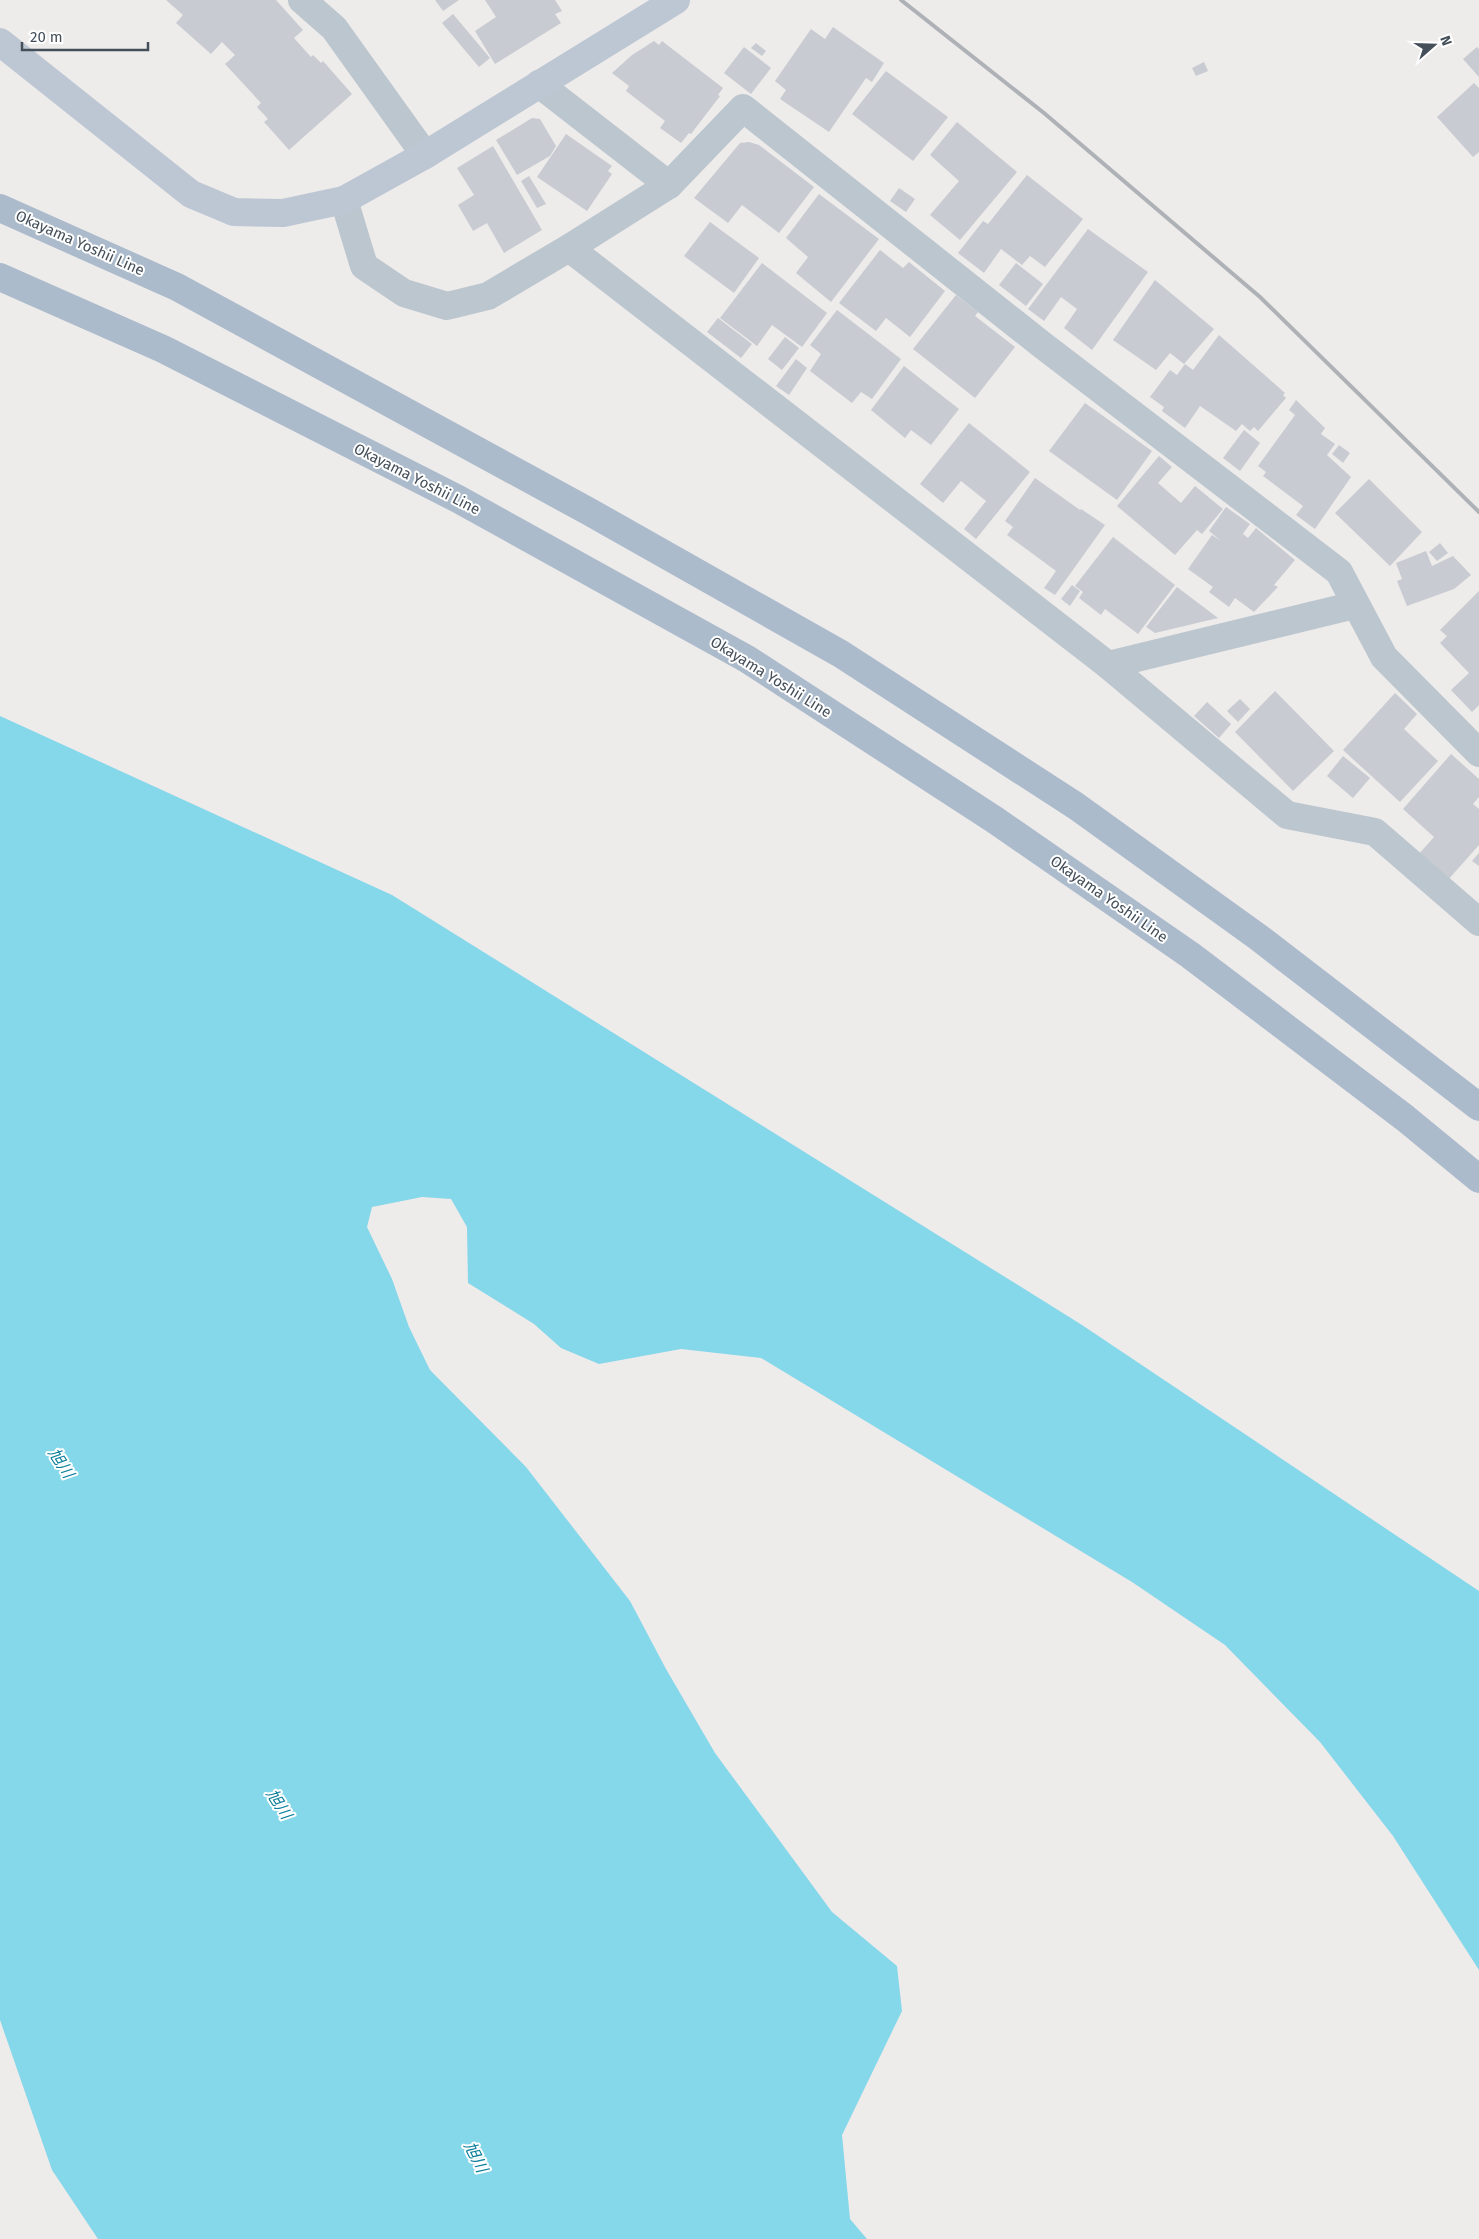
<svg xmlns="http://www.w3.org/2000/svg" width="1479" height="2239" font-family="'Fira Sans','Noto Sans JP',sans-serif">
<rect width="100%" height="100%" fill="#eeebeb"/>
<path fill="#85d7ea" d="M 0,716 L 392,895 L 1082,1325 L 1479,1591 L 1479,1970 L 1393,1836 L 1320,1742 L 1225,1645 L 1132,1582 L 761,1358 L 681,1349 L 599,1364 L 561,1348 L 534,1324 L 468,1283 L 467,1227 L 451,1199 L 422,1197 L 372,1207 L 367,1227 L 392,1279 L 409,1327 L 430,1370 L 526,1467 L 630,1601 L 666,1669 L 715,1753 L 832,1912 L 897,1966 L 902,2011 L 842,2135 L 850,2219 L 867,2239 L 98,2239 L 52,2170 L 0,2020 Z"/>
<g fill="#c8cbd1">
<path d="M 166,0 L 276,0 L 303,30 L 294,38 L 311,57 L 313,55 L 321,63 L 323,61 L 352,94 L 289,150 L 264,122 L 268,119 L 257,107 L 261,103 L 225,64 L 235,55 L 222,42 L 211,54 L 176,23 L 183,15 Z"/>
<path d="M 435,0 L 459,0 L 443,11 Z"/>
<path d="M 485,0 L 555,0 L 562,11 L 555,14 L 561,23 L 495,64 L 475,31 L 496,17 Z"/>
<path d="M 453,14 L 490,58 L 479,67 L 442,23 Z"/>
<path d="M 833,27 L 884,63 L 872,82 L 866,78 L 829,132 L 780,99 L 786,90 L 775,81 L 811,29 L 825,39 Z"/>
<path d="M 654,41 L 659,45 L 662,41 L 723,88 L 718,95 L 720,96 L 691,134 L 689,133 L 681,143 L 660,128 L 665,121 L 626,91 L 629,86 L 612,73 L 632,55 Z"/>
<path d="M 756,43 L 766,51 L 762,56 L 751,48 Z"/>
<path d="M 744,47 L 771,68 L 751,94 L 724,73 Z"/>
<path d="M 1477,47 L 1479,49 L 1479,77 L 1463,59 Z"/>
<path d="M 1204,62 L 1208,71 L 1196,76 L 1192,68 Z"/>
<path d="M 886,71 L 948,117 L 913,161 L 852,114 Z"/>
<path d="M 1474,83 L 1479,88 L 1479,152 L 1473,157 L 1437,117 Z"/>
<path d="M 532,118 L 540,119 L 556,146 L 550,156 L 517,175 L 496,140 Z"/>
<path d="M 957,122 L 1017,172 L 960,240 L 930,215 L 959,181 L 930,155 Z"/>
<path d="M 566,134 L 612,166 L 608,171 L 612,174 L 587,211 L 537,177 Z"/>
<path d="M 749,142 L 759,145 L 814,187 L 779,233 L 742,205 L 728,223 L 694,198 L 740,143 Z"/>
<path d="M 493,146 L 542,230 L 504,253 L 487,223 L 473,231 L 458,205 L 474,195 L 457,168 Z"/>
<path d="M 1027,175 L 1083,219 L 1045,267 L 1030,256 L 1022,265 L 1001,249 L 984,273 L 958,253 L 983,221 L 988,224 Z"/>
<path d="M 529,176 L 546,204 L 537,208 L 521,181 Z"/>
<path d="M 899,188 L 915,199 L 906,212 L 890,201 Z"/>
<path d="M 819,194 L 879,239 L 831,302 L 796,273 L 808,257 L 786,238 Z"/>
<path d="M 710,222 L 759,258 L 734,293 L 684,256 Z"/>
<path d="M 1088,229 L 1148,272 L 1092,350 L 1064,328 L 1077,309 L 1061,297 L 1044,321 L 1028,309 Z"/>
<path d="M 880,250 L 903,268 L 909,262 L 945,291 L 910,337 L 886,318 L 876,331 L 839,303 Z"/>
<path d="M 762,263 L 827,313 L 802,347 L 772,325 L 757,346 L 720,318 Z"/>
<path d="M 1016,263 L 1043,284 L 1026,306 L 999,285 Z"/>
<path d="M 1155,280 L 1214,329 L 1184,364 L 1170,353 L 1156,370 L 1113,340 Z"/>
<path d="M 956,295 L 978,312 L 975,316 L 1015,347 L 975,398 L 913,349 Z"/>
<path d="M 837,310 L 901,359 L 872,399 L 861,392 L 852,403 L 810,371 L 821,354 L 810,345 Z"/>
<path d="M 718,318 L 752,344 L 741,358 L 707,332 Z"/>
<path d="M 1219,335 L 1285,393 L 1283,395 L 1286,398 L 1258,431 L 1254,427 L 1250,431 L 1242,424 L 1236,431 L 1200,406 L 1185,428 L 1162,411 L 1164,407 L 1150,397 L 1170,370 L 1177,375 L 1185,364 L 1193,370 Z"/>
<path d="M 785,337 L 799,348 L 782,370 L 768,359 Z"/>
<path d="M 796,359 L 807,368 L 789,395 L 776,386 Z"/>
<path d="M 904,366 L 959,409 L 931,445 L 911,430 L 905,438 L 871,410 Z"/>
<path d="M 1296,400 L 1325,428 L 1321,434 L 1335,444 L 1327,455 L 1351,477 L 1315,529 L 1296,515 L 1303,506 L 1263,476 L 1266,472 L 1258,466 L 1295,415 L 1289,410 Z"/>
<path d="M 1085,403 L 1152,451 L 1117,500 L 1049,451 Z"/>
<path d="M 969,423 L 1030,472 L 976,539 L 964,529 L 986,501 L 961,481 L 943,503 L 920,484 Z"/>
<path d="M 1244,430 L 1260,443 L 1240,471 L 1223,458 Z"/>
<path d="M 1339,445 L 1350,453 L 1343,463 L 1332,454 Z"/>
<path d="M 1159,456 L 1172,467 L 1158,483 L 1181,503 L 1195,486 L 1223,509 L 1202,534 L 1197,530 L 1175,555 L 1117,506 Z"/>
<path d="M 1035,478 L 1080,510 L 1081,509 L 1105,525 L 1055,595 L 1044,588 L 1056,571 L 1007,535 L 1013,527 L 1005,521 Z"/>
<path d="M 1369,479 L 1422,532 L 1390,566 L 1335,513 Z"/>
<path d="M 1226,507 L 1250,524 L 1237,542 L 1243,534 L 1248,538 L 1256,528 L 1295,560 L 1274,585 L 1278,587 L 1254,612 L 1235,598 L 1229,607 L 1209,592 L 1213,587 L 1188,569 L 1212,535 L 1221,541 L 1209,531 Z"/>
<path d="M 1113,537 L 1175,585 L 1138,634 L 1105,609 L 1101,615 L 1079,598 L 1083,592 L 1075,586 Z"/>
<path d="M 1440,543 L 1448,553 L 1437,561 L 1429,552 Z"/>
<path d="M 1426,551 L 1432,566 L 1453,556 L 1471,575 L 1454,589 L 1407,606 L 1397,581 L 1402,579 L 1396,563 Z"/>
<path d="M 1072,585 L 1080,591 L 1070,606 L 1061,599 Z"/>
<path d="M 1177,587 L 1218,618 L 1155,633 L 1146,627 Z"/>
<path d="M 1479,591 L 1479,705 L 1472,712 L 1451,690 L 1469,673 L 1440,643 L 1447,636 L 1440,630 Z"/>
<path d="M 1275,691 L 1334,751 L 1293,791 L 1235,732 Z"/>
<path d="M 1395,693 L 1417,714 L 1404,729 L 1438,761 L 1400,802 L 1343,750 Z"/>
<path d="M 1240,699 L 1250,709 L 1238,722 L 1227,711 Z"/>
<path d="M 1207,702 L 1231,724 L 1219,738 L 1194,716 Z"/>
<path d="M 1451,754 L 1479,779 L 1479,797 L 1473,804 L 1479,809 L 1479,845 L 1447,881 L 1418,855 L 1434,837 L 1403,809 Z"/>
<path d="M 1343,756 L 1370,778 L 1353,798 L 1327,776 Z"/>
<path d="M 1479,853 L 1479,866 L 1472,861 Z"/>
</g>
<g fill="none" stroke-linecap="round" stroke-linejoin="round">
<g stroke="#bcc6ce" stroke-width="28">
<path d="M 302,0 L 334,28 L 425,155"/>
<path d="M 539,84 L 669,185 L 743,108 L 1041,344 L 1339,572 L 1384,657 L 1479,753"/>
<path d="M 344,200 L 364,266 L 404,293 L 447,306 L 488,296 L 569,248 L 1108,665 L 1287,815 L 1375,832 L 1479,922"/>
<path d="M 569,248 L 669,185"/>
<path d="M 1108,665 L 1355,605"/>
</g>
<path stroke="#bcc7d3" stroke-width="28" d="M 0,42 L 191,194 L 234,212 L 283,213 L 344,200 L 425,155 L 676,0"/>
<g stroke="#abbbcb" stroke-width="28">
<path d="M 0,208 L 177,287 L 588,511 L 841,654 L 1076,806 L 1258,937 L 1479,1107"/>
<path d="M 0,277 L 163,349 L 458,499 L 747,659 L 995,820 L 1190,955 L 1405,1118 L 1479,1179"/>
</g>
<path stroke="#aeb1b6" stroke-width="4" d="M 901,0 L 1044,113 L 1260,297 L 1479,512"/>
</g>
<g text-anchor="middle" dominant-baseline="central" stroke-width="4" stroke-linejoin="round" paint-order="stroke">
<g font-size="15" fill="#444f59" stroke="#fff">
<text transform="translate(80 243) rotate(24)">Okayama Yoshii Line</text>
<text transform="translate(417 479) rotate(27)">Okayama Yoshii Line</text>
<text transform="translate(771 677) rotate(32)">Okayama Yoshii Line</text>
<text transform="translate(1109 899) rotate(35)">Okayama Yoshii Line</text>
</g>
<g font-size="16" font-style="italic" fill="#0d809c" stroke="#fff">
<text transform="translate(61 1463) rotate(57)">旭川</text>
<text transform="translate(279 1804) rotate(57)">旭川</text>
<text transform="translate(476 2157) rotate(63)">旭川</text>
</g>
</g>
<g transform="translate(1434 45) rotate(70)" stroke="#ffffff" stroke-width="4" paint-order="stroke">
<path d="M0-4L9 19L0 12L-9 19Z" fill="#444f59"/>
<text y="-8" font-size="14" font-weight="bold" text-anchor="middle" fill="#444f59">N</text>
</g>
<path d="M22 42v8h126v-8" fill="none" stroke="#444f59" stroke-width="2.5"/>
<text x="30" y="42" font-size="15" fill="#444f59" stroke="#ffffff" stroke-width="4" paint-order="stroke">20 m</text>
</svg>
